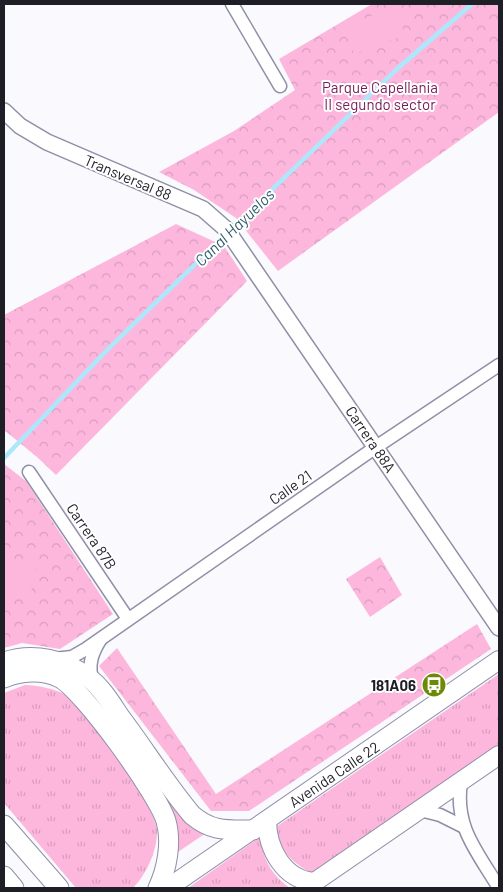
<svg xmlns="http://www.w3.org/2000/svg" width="503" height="892" font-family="Barlow,sans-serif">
<defs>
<pattern id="grass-tufts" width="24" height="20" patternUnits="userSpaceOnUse" patternTransform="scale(1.25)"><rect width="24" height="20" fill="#fdb7dd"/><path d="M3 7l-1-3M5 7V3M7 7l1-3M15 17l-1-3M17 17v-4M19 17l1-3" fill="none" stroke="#d89dbe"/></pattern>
<pattern id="park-crowns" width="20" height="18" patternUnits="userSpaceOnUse" patternTransform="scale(1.25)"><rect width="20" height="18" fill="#fdb7dd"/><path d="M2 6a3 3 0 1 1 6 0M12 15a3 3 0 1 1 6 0" fill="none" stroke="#d89dbe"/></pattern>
</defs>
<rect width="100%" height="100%" fill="#f9f9fe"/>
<g fill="url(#grass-tufts)">
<path d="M 499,674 L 499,744 L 312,873 C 291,863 281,850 273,829 Z"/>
<path d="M 25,685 C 45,686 66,691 81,706 C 96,720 156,811 157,829 C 158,849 147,874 133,888 L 76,888 L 4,803 L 4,693 Z"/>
<path d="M 168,801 L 206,833 L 178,852 L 175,817 Z"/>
<path d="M 260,837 C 264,861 271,874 290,888 L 188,888 Z"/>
</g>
<g fill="url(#park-crowns)">
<path d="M 372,4 L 499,4 L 499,112 L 278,271 L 236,218 L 194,190 L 159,172 L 234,131 L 295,90 L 279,59 Z"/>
<path d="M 176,224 L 224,246 L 247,281 L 56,475 L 37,457 L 4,430 L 4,315 Z"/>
<path d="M 4,464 L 26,481 L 113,614 L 60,649 L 22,643 L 4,648 Z"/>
<path d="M 380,557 L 402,595 L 370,617 L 346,579 Z"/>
<path d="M 477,624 L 491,649 L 249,811 L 211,811 L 99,666 L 117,648 L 216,794 Z"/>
</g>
<g fill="#fdb7dd">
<path d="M 395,7 L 405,35 L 354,54 L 344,27 Z"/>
<path d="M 4,559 L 36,565 L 30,598 L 4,593 Z"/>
</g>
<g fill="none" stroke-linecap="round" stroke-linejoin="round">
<path stroke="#ace8fb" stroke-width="4.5" d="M 4,458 L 109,348 L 283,179 L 398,68 L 472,4"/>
<defs>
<g id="minor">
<path d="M 232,4 L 280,86"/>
<path d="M 29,472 L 128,619"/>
<path d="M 54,659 L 72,657 L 86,649 L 376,447 L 499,365"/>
<path d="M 92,680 C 88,664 92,653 100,640"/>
<path d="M 461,782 C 454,827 477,851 499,888"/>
<path d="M 420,810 L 440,815 L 462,826"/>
</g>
<path id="tertiary" d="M 4,111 L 20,126 L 47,142 L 203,209 L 227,230 L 499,628"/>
<g id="secondary">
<path d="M 267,820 C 267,849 284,880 315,882"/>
<path d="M 168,888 L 499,660"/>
<path d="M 306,888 L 499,755"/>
</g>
<g id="primary">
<path d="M 4,662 C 33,652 66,659 90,679 C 103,689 112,705 121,718 C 145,750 166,784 192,815 C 212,832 227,830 253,830"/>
<path d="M 4,678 C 20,671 43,669 60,678 C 83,690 158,794 166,821 C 172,842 167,869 158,888"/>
<path d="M 4,825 L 59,888"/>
<path d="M 4,876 L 14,888"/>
</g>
</defs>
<use href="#minor" stroke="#8f90a7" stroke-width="15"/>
<use href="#tertiary" stroke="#8f90a7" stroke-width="18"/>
<use href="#secondary" stroke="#8f90a7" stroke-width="20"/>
<use href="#primary" stroke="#8f90a7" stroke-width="21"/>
<use href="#minor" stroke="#fff" stroke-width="12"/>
<use href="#tertiary" stroke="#fff" stroke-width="15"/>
<use href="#secondary" stroke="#fff" stroke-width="18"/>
<use href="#primary" stroke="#fff" stroke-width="19"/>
</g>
<defs>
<symbol id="bus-disc" viewBox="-11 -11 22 22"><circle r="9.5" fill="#6c8a05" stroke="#fff"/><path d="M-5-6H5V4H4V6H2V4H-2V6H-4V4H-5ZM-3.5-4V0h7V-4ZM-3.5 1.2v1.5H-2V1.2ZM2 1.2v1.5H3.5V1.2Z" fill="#fff"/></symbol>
</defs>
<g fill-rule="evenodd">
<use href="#bus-disc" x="420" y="671" width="28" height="28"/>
</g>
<g text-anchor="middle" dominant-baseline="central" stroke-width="4" stroke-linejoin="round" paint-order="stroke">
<g font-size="15" fill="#781c57" stroke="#fff">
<text x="380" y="87">Parque Capellania<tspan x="380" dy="17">II segundo sector</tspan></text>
</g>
<g font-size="15" fill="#1e1e27" stroke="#fff">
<text transform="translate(128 177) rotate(23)">Transversal 88</text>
<text transform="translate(371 439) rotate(56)">Carrera 88A</text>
<text transform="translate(290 487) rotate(-35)">Calle 21</text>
<text transform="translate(92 536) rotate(56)">Carrera 87B</text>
<text transform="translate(334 774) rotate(-34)">Avenida Calle 22</text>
</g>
<g font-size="15" font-weight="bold" fill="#1e1e27" stroke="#fff" text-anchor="end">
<text x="416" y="685">181A06</text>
</g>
<g font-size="16" font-style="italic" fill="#2f5e6c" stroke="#fff">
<text transform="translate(234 227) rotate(-44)">Canal Hayuelos</text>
</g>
</g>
<rect width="503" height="892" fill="none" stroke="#1e1e27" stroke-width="10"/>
</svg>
